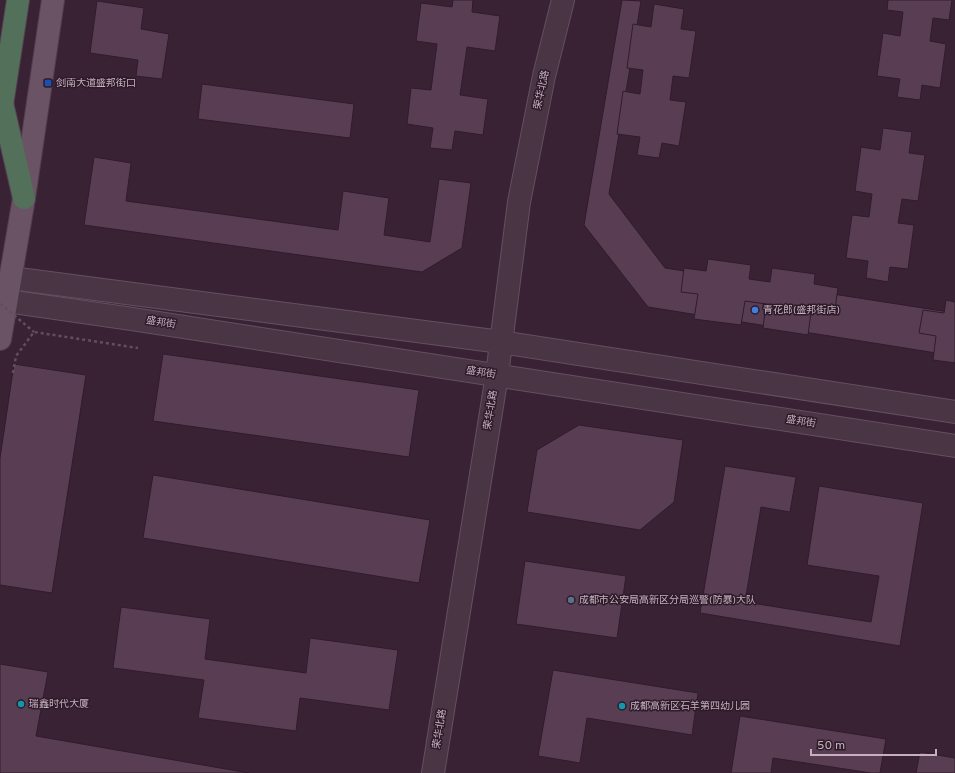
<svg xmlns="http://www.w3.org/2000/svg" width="955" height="773" font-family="Overpass,'Noto Sans SC',sans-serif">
<rect width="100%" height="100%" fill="#392234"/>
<g fill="#593e53" stroke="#301c2c">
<path d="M 453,0 L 473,0 L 472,12 L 500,16 L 495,51 L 467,47 L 460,95 L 488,99 L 483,135 L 455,131 L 452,150 L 430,148 L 433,128 L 407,124 L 411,88 L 431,90 L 437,44 L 416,41 L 421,3 L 452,7 Z"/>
<path d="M 622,0 L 641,1 L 609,194 L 665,268 L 955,313 L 955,356 L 648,307 L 584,225 Z"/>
<path d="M 888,0 L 952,0 L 949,20 L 933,18 L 930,41 L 946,44 L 940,88 L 922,85 L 920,100 L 897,97 L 900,79 L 877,76 L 883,33 L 900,36 L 903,12 L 887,10 Z"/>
<path d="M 97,1 L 144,8 L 141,29 L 169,34 L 162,79 L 136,76 L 138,60 L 90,53 Z"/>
<path d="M 654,4 L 684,9 L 681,29 L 696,31 L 689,78 L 673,76 L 670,100 L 686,102 L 679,146 L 662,143 L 659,158 L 637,155 L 640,137 L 617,134 L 623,91 L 640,94 L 643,70 L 627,68 L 633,24 L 651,27 Z"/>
<path d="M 202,84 L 354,104 L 350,138 L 198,119 Z"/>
<path d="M 883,128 L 912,132 L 909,153 L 925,155 L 918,201 L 902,199 L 898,223 L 914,225 L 908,269 L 890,267 L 888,282 L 866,278 L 868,261 L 846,258 L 852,215 L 869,217 L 872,194 L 855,191 L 861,147 L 880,150 Z"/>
<path d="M 94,157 L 131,163 L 126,201 L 338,230 L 343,191 L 389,198 L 384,235 L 430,242 L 439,179 L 471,183 L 462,248 L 422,272 L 84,225 Z"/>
<path d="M 708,259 L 751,265 L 749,279 L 770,282 L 772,268 L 815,274 L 814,284 L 838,288 L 834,315 L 811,312 L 808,335 L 763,328 L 766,304 L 745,301 L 741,325 L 694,319 L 698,294 L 681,292 L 684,268 L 706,271 Z"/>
<path d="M 946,300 L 955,302 L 955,363 L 933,360 L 936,336 L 919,333 L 923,310 L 944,313 Z"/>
<path d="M 163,354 L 419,390 L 409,457 L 153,421 Z"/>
<path d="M 14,364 L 86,375 L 52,593 L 0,585 L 0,458 Z"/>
<path d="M 579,425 L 683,440 L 674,502 L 640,530 L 527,512 L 537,450 Z"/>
<path d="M 725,466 L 796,477 L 790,512 L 761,507 L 745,602 L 871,622 L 879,576 L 807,565 L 819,486 L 923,503 L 900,646 L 700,613 Z"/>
<path d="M 153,475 L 430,520 L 419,583 L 143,538 Z"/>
<path d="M 525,561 L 626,576 L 617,638 L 516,624 Z"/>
<path d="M 121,607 L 210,619 L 205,659 L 306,673 L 310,638 L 398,650 L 389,710 L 300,698 L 296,731 L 198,718 L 204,680 L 113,668 Z"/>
<path d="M 0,664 L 48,672 L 36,736 L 249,773 L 0,773 Z"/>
<path d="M 553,670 L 698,693 L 692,735 L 587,718 L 580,763 L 538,756 Z"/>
<path d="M 740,716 L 886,739 L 880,773 L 871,773 L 773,758 L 771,773 L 731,773 Z"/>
<path d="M 920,752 L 955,758 L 955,773 L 916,773 Z"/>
</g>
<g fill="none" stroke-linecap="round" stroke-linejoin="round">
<defs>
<g id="minor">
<path d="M 11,278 L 501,342 L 955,412"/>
<path d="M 7,301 L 132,319 L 955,446"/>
<path d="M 433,773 L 497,375 L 519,202 L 544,76 L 563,0"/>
</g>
<path id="major" d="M 0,339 L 24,198 L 53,0"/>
<g id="highway">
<path d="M 2,103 L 24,198"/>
<path d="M 0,118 L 18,0"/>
</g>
</defs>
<use href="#minor" stroke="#645060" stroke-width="24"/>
<use href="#major" stroke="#533e4e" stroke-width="24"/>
<use href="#highway" stroke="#544050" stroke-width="24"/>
<path stroke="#604f64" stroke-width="2.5" stroke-dasharray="3 3" stroke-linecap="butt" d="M 13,373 L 16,356 L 34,332 L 138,348"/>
<use href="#minor" stroke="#4a3545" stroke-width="22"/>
<use href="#major" stroke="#6a5365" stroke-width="22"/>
<use href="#highway" stroke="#52705a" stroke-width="22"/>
<path stroke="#604f64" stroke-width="2.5" stroke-dasharray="3 3" stroke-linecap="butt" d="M 0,304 L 2,305 L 34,332"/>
</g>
<rect fill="#1a4fb4" stroke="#2e1b2a" stroke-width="1.5" x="44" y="79" width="8" height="8" rx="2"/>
<circle fill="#3f7fe0" stroke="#2e1b2a" stroke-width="1.5" cx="755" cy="310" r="4"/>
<circle fill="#5c6f8a" stroke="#2e1b2a" stroke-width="1.5" cx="571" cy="600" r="4"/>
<g fill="#0f9aa8" stroke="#2e1b2a" stroke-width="1.5">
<circle cx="21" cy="704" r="4"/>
<circle cx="622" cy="706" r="4"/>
</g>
<g text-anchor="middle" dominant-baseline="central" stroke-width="3" stroke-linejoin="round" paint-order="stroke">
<g font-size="10" fill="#c6b0c0" stroke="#2e1b2a" text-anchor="start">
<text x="56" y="83">剑南大道盛邦街口</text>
<text x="763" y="310">青花郎(盛邦街店)</text>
<text x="579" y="600">成都市公安局高新区分局巡警(防暴)大队</text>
<text x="29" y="704">瑞鑫时代大厦</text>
<text x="630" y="706">成都高新区石羊第四幼儿园</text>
</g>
<g font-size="10" fill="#c6b0c0" stroke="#2e1b2a">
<text transform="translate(542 90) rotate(-78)">荣华北路</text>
<text transform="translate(161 323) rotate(9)">盛邦街</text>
<text transform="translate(481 373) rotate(9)">盛邦街</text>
<text transform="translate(491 410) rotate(-81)">荣华北路</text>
<text transform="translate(801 422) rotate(9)">盛邦街</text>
<text transform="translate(440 729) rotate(-81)">荣华北路</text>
</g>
</g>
<path d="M811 749v6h125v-6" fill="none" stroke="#c6b0c0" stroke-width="2"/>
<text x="817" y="749" font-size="12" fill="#c6b0c0" stroke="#2e1b2a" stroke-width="3" paint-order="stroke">50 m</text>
</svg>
